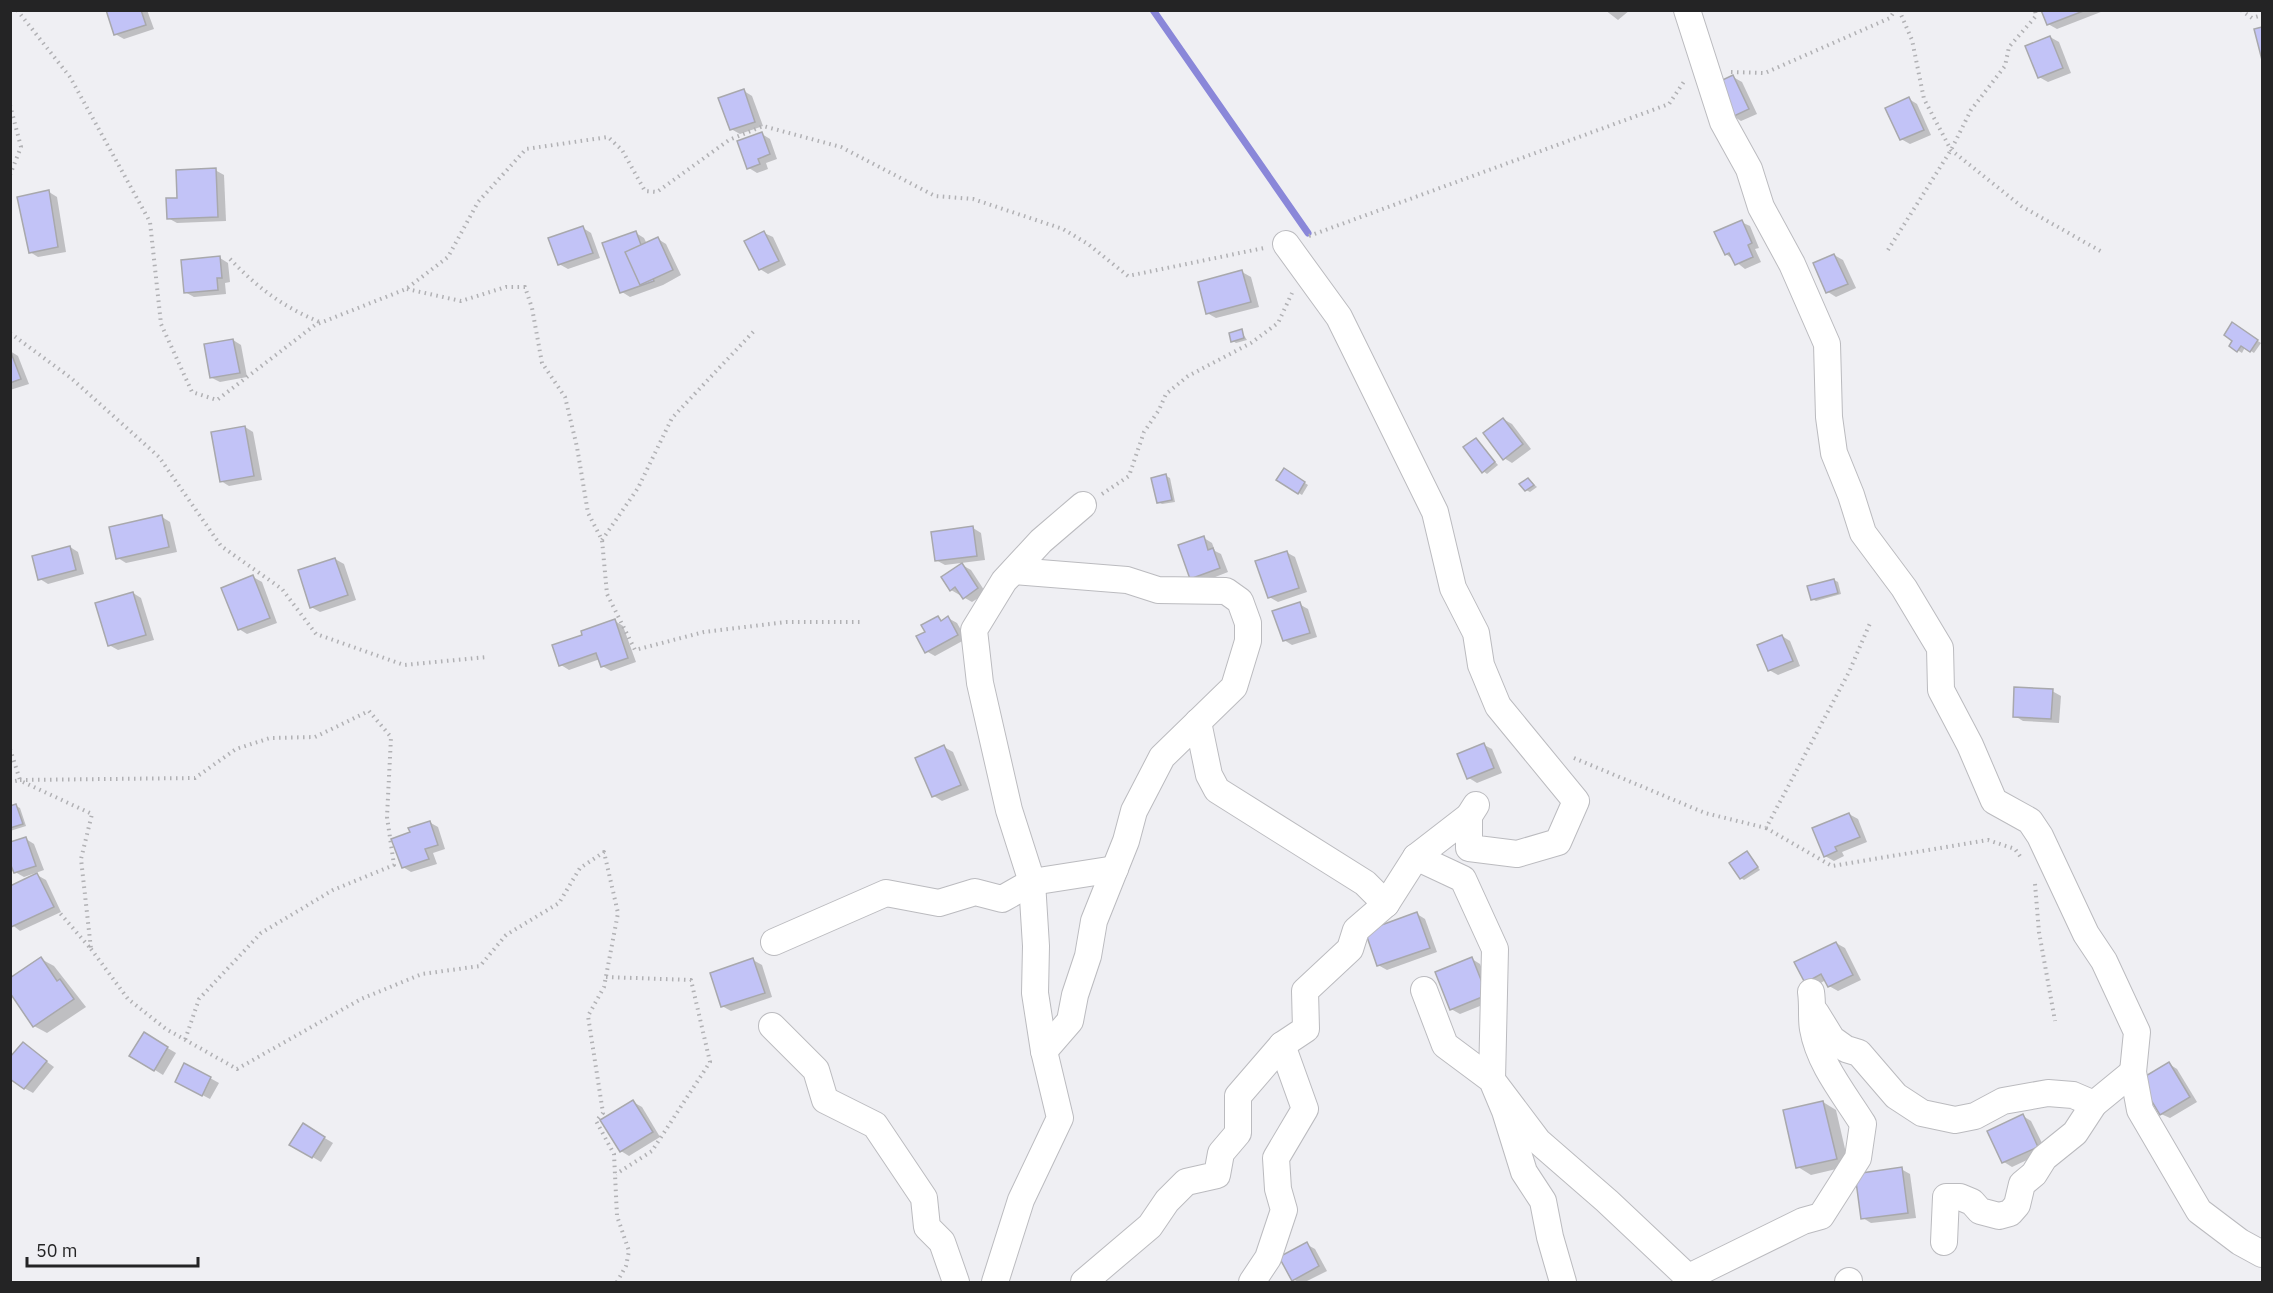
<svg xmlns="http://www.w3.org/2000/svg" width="2273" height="1293" font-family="'IBM Plex Sans',sans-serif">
<rect width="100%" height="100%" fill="#efeff3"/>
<g fill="#0003">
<path d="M 107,10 L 147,10 L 154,29 L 124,39 L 115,34 Z"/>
<path d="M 1605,10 L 1630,10 L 1618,20 Z"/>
<path d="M 2043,10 L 2106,10 L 2057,29 L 2048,24 Z"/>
<path d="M 2050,37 L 2059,42 L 2071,73 L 2048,82 L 2039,77 Z"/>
<path d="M 1733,77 L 1742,82 L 1757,114 L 1741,121 L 1733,116 Z"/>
<path d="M 744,91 L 752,96 L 763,126 L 740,134 L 731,129 Z"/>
<path d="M 1909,99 L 1917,104 L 1931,135 L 1910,144 L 1901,139 Z"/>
<path d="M 762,134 L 770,139 L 777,159 L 766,163 L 768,169 L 757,173 L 749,168 Z"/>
<path d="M 215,170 L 224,175 L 226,221 L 177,223 L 168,218 Z"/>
<path d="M 49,192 L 57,197 L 66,252 L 38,257 L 30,252 Z"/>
<path d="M 1741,222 L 1750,226 L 1759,248 L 1755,249 L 1761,262 L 1745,269 L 1726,254 Z"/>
<path d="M 583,228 L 591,233 L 600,258 L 568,269 L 559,264 Z"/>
<path d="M 636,233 L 644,238 L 647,244 L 658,239 L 666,244 L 681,275 L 663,285 L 630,297 L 622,292 Z"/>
<path d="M 764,233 L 773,237 L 786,265 L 768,274 L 760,269 Z"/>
<path d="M 1834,255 L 1843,260 L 1856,288 L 1836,297 L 1828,292 Z"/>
<path d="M 220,258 L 228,263 L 230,282 L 225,283 L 226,294 L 194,297 L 185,292 Z"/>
<path d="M 1242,272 L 1251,277 L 1259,307 L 1216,318 L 1207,313 Z"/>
<path d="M 2232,324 L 2261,343 L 2254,353 L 2245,347 L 2242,353 L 2231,346 L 2234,340 Z"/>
<path d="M 1241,331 L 1247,340 L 1236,343 L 1233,341 Z"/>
<path d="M 233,340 L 241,345 L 247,377 L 220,382 L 212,378 Z"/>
<path d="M 10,351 L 18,356 L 29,384 L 10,390 Z"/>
<path d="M 1503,419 L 1512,424 L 1531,449 L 1512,463 L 1504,458 Z"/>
<path d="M 245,427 L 253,432 L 262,480 L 229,486 L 221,481 Z"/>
<path d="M 1476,440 L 1498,465 L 1487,474 L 1483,471 Z"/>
<path d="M 1285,470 L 1308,485 L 1302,495 L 1278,480 Z"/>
<path d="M 1166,476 L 1170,478 L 1175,502 L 1162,504 L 1158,502 Z"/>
<path d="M 1528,479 L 1537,487 L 1530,492 L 1526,490 Z"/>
<path d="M 162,517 L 170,522 L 177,552 L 126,563 L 118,558 Z"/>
<path d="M 973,528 L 981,533 L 985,560 L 945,565 L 936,560 Z"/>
<path d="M 1204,538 L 1212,543 L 1215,551 L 1221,554 L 1228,572 L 1200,583 L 1191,578 Z"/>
<path d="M 70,547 L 78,552 L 84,574 L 48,584 L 40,579 Z"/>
<path d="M 1286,552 L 1295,557 L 1307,592 L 1278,602 L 1269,597 Z"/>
<path d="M 335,559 L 344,564 L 356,600 L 320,612 L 311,607 Z"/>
<path d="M 962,565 L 971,570 L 986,593 L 972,602 L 951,590 Z"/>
<path d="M 253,577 L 262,582 L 277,623 L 247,634 L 239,629 Z"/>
<path d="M 1834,580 L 1838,582 L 1841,594 L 1816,601 L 1812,599 Z"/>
<path d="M 133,593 L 141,598 L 154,640 L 118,650 L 109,645 Z"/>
<path d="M 1299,604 L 1308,609 L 1317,637 L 1292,645 L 1284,640 Z"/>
<path d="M 938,618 L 943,621 L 948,618 L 957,623 L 966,639 L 935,656 L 926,651 L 927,632 Z"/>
<path d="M 615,621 L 623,626 L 636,662 L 611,671 L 602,666 L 600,659 L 569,670 L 561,665 L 584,636 Z"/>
<path d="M 1782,636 L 1790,641 L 1800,666 L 1778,675 L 1769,670 Z"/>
<path d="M 2052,691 L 2061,696 L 2059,723 L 2023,721 L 2015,716 Z"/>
<path d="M 1484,745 L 1492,749 L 1502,773 L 1477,783 L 1469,778 Z"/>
<path d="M 944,747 L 953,752 L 969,790 L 942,801 L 934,796 Z"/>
<path d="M 16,806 L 20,808 L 26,826 L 10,831 L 10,808 Z"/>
<path d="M 1849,814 L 1858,819 L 1867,842 L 1842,852 L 1844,856 L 1834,861 L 1825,856 Z"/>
<path d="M 429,822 L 438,827 L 445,849 L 433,853 L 437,864 L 411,872 L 403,867 L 412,833 Z"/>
<path d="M 26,839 L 34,844 L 44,870 L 24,877 L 15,872 Z"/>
<path d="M 1747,853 L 1760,870 L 1744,880 L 1741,878 Z"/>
<path d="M 37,875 L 46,880 L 61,912 L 20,931 L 10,923 L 10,888 Z"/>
<path d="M 1417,914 L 1425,919 L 1437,952 L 1387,970 L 1378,965 Z"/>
<path d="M 1836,943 L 1845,948 L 1861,980 L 1838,991 L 1829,986 L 1826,980 L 1815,986 L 1806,981 Z"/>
<path d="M 41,959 L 54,966 L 86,1007 L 47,1033 L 34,1026 Z"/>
<path d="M 1472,959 L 1480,964 L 1495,1000 L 1460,1014 L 1451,1009 Z"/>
<path d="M 753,960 L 762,965 L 772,997 L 731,1011 L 722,1006 Z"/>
<path d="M 144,1034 L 176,1053 L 163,1075 L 131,1055 Z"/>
<path d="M 23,1044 L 54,1067 L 33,1093 L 24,1088 Z"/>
<path d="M 2169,1064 L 2177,1069 L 2197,1102 L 2170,1118 L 2161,1114 Z"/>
<path d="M 210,1078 L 219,1083 L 210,1099 L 185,1086 Z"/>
<path d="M 633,1102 L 642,1107 L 660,1137 L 629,1156 L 621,1151 Z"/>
<path d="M 1823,1102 L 1836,1110 L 1849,1166 L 1811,1175 L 1798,1167 Z"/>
<path d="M 2023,1116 L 2031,1121 L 2046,1151 L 2012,1167 L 2004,1162 Z"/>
<path d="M 303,1125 L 333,1143 L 321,1162 L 291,1144 Z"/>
<path d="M 1901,1169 L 1910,1174 L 1916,1218 L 1871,1223 L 1863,1218 Z"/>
<path d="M 1306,1244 L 1315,1249 L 1327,1271 L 1305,1282 L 1298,1282 L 1293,1279 Z"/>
</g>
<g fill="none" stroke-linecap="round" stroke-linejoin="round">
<path stroke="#8a87d9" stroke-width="7" d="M 1153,10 L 1308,233"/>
</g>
<g fill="#c2c3f7" stroke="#a8a8ac" stroke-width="1.5">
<path d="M 106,10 L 141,10 L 146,25 L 114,35 Z"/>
<path d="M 2041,10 L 2086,10 L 2047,25 Z"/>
<path d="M 2262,27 L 2262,60 L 2254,29 Z"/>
<path d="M 2050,36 L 2063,68 L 2038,78 L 2025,46 Z"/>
<path d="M 1733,75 L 1749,109 L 1732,117 L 1716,83 Z"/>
<path d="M 744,89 L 755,122 L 730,130 L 718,98 Z"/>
<path d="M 1909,97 L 1924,130 L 1900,140 L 1885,108 Z"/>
<path d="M 762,132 L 770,154 L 758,159 L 760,164 L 747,169 L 737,141 Z"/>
<path d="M 216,168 L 218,217 L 167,219 L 166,198 L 177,198 L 176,170 Z"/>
<path d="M 49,190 L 58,247 L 29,253 L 17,197 Z"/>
<path d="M 1742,220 L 1752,243 L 1748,245 L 1753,257 L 1735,265 L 1729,253 L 1725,255 L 1714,232 Z"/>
<path d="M 583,226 L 593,253 L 558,265 L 548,238 Z"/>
<path d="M 636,231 L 654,281 L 620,293 L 602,243 Z"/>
<path d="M 764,231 L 779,261 L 759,270 L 744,241 Z"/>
<path d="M 658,237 L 673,270 L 640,285 L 625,252 Z"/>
<path d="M 1834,254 L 1848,284 L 1826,293 L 1813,263 Z"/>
<path d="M 220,256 L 222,278 L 217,278 L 218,290 L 184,293 L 181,260 Z"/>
<path d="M 1242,270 L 1251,302 L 1206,314 L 1198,282 Z"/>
<path d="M 2232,322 L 2258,340 L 2250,352 L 2241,346 L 2237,352 L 2229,346 L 2232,341 L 2224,335 Z"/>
<path d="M 1242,329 L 1244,338 L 1231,342 L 1229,333 Z"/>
<path d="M 233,339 L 240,373 L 210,378 L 204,344 Z"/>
<path d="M 10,350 L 21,379 L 10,383 Z"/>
<path d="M 1503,418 L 1523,444 L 1503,460 L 1483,433 Z"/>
<path d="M 245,426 L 254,476 L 220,482 L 211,432 Z"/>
<path d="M 1476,438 L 1495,462 L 1482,473 L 1463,447 Z"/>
<path d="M 1284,468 L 1305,482 L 1298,494 L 1276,480 Z"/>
<path d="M 1166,474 L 1172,500 L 1157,503 L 1151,478 Z"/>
<path d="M 1528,478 L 1534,485 L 1525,491 L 1519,484 Z"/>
<path d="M 162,515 L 169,547 L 116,559 L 109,527 Z"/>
<path d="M 973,526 L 977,556 L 935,561 L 931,532 Z"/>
<path d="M 1204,536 L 1208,550 L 1213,548 L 1220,568 L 1190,579 L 1178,545 Z"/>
<path d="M 70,546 L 76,570 L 38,580 L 32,556 Z"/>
<path d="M 1287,551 L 1299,588 L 1268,598 L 1255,561 Z"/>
<path d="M 335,558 L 348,595 L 310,608 L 298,570 Z"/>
<path d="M 962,563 L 978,588 L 963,599 L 955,587 L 950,591 L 941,577 Z"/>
<path d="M 253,575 L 270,618 L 238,630 L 221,588 Z"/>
<path d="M 1834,579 L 1838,593 L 1811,600 L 1807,586 Z"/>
<path d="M 133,592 L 146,635 L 108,646 L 95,603 Z"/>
<path d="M 1300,602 L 1310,633 L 1283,641 L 1272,611 Z"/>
<path d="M 938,616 L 941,621 L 948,616 L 958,635 L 925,653 L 916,636 L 925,632 L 921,625 Z"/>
<path d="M 615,619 L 628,658 L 601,667 L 596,653 L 559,666 L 552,645 L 582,635 L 581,631 Z"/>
<path d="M 1782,635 L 1793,661 L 1768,671 L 1757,645 Z"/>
<path d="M 2014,687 L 2053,689 L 2051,719 L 2013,717 Z"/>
<path d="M 1484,743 L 1494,768 L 1467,779 L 1457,754 Z"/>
<path d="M 944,745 L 961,785 L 932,797 L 915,758 Z"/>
<path d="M 16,804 L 23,824 L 10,828 L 10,806 Z"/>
<path d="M 1849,813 L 1860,837 L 1835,847 L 1837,851 L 1824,857 L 1812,828 Z"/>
<path d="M 430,821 L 438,845 L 425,849 L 429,859 L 402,868 L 391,839 L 410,832 L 408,828 Z"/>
<path d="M 26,837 L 36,866 L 14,873 L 10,863 L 10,842 Z"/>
<path d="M 1747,851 L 1758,867 L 1740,879 L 1729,863 Z"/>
<path d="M 37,873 L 54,907 L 11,927 L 10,886 Z"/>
<path d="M 1417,912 L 1430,948 L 1377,966 L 1365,931 Z"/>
<path d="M 1836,942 L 1853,975 L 1828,987 L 1821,974 L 1805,983 L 1794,962 Z"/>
<path d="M 41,957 L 57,981 L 60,979 L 74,999 L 33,1027 L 10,993 L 10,978 Z"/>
<path d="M 1472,957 L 1487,995 L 1450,1010 L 1435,972 Z"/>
<path d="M 753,958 L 765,993 L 721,1007 L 710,973 Z"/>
<path d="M 144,1032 L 168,1047 L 154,1071 L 129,1056 Z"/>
<path d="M 23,1042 L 47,1061 L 24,1089 L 10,1079 L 10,1057 Z"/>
<path d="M 2169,1062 L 2190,1097 L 2160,1115 L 2139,1080 Z"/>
<path d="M 184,1063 L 211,1077 L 202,1096 L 175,1082 Z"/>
<path d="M 633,1100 L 653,1132 L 620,1152 L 600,1120 Z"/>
<path d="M 1823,1101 L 1837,1159 L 1796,1168 L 1783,1110 Z"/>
<path d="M 2023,1114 L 2038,1147 L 2002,1163 L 1987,1131 Z"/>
<path d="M 303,1123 L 325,1137 L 312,1158 L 289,1145 Z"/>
<path d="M 1902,1167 L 1908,1213 L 1861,1219 L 1855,1174 Z"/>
<path d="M 1307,1242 L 1319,1266 L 1292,1281 L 1279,1257 Z"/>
</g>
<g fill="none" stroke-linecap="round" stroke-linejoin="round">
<defs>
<g id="minor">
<path d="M 1687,10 L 1723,122 L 1749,169 L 1761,207 L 1792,264 L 1827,344 L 1829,417 L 1834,453 L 1851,495 L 1863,533 L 1904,588 L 1940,648 L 1941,690 L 1970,745 L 1994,801 L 2030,821 L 2040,836 L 2086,934 L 2104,961 L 2137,1032 L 2133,1072 L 2140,1110 L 2199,1211 L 2240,1242 L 2262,1254"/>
<path d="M 1286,244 L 1339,317 L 1435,512 L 1453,588 L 1476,633 L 1481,665 L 1498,706 L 1576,801 L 1558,842 L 1517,854 L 1469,848 L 1469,816"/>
<path d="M 1022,563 L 1014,571 L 1127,580 L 1158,590 L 1226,591 L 1240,601 L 1248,623 L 1248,641 L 1234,687 L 1162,757 L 1134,811 L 1126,841 L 1094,921 L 1088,956 L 1075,995 L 1070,1021 L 1044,1051"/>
<path d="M 1198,722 L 1209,775 L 1217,790 L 1365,883 L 1386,904"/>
<path d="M 1416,857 L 1463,879 L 1495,949 L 1492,1080 L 1538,1141 L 1607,1201 L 1693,1282"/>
<path d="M 774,942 L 886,893 L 939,903 L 975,892 L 1002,899 L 1032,882 L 1115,869"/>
<path d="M 1424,990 L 1445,1045 L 1492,1080 L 1505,1111 L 1524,1172 L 1543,1201 L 1550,1237 L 1563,1282"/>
<path d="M 1816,1013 L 1832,1039 L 1846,1049 L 1859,1053 L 1896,1096 L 1922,1113 L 1955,1120 L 1975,1116 L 2003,1101 L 2048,1093 L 2073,1095 L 2094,1104"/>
<path d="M 772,1026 L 816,1070 L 825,1100 L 875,1125 L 924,1198 L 927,1227 L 942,1242 L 956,1282"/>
<path d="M 1944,1242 L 1946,1197 L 1960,1197 L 1972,1202 L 1980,1211 L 1999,1216 L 2010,1213 L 2017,1205 L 2022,1184 L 2034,1174 L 2044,1158 L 2075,1133 L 2094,1104 L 2133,1072"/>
<path d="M 1689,1277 L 1803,1221 L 1821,1216 L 1858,1158 L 1863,1124 C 1845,1095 1819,1064 1813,1029 C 1811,1018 1813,1005 1811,992"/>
<path d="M 995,1282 L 1021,1200 L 1060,1118 L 1044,1051 L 1035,993 L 1036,946 L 1032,882 L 1009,810 L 980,683 L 974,630 L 1004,581 L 1041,541 L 1083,505"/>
<path d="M 1084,1282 L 1150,1226 L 1167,1201 L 1186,1182 L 1217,1175 L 1221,1153 L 1238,1133 L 1238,1096 L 1282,1045 L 1306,1029 L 1305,991 L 1350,949 L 1356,930 L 1386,904 L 1416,857 L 1469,816 L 1476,805"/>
<path d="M 1252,1282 L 1268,1258 L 1284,1210 L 1278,1189 L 1276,1158 L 1305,1109 L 1282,1045"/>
<path d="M 1848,1282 L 1849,1281"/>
</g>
</defs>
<use href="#minor" stroke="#bbbbbf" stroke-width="28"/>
<g stroke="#b1b1b4" stroke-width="4" stroke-dasharray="1.5 4.5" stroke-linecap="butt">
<path d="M 17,10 L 70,77 L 150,222 L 161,324 L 192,392 L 217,400 L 315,325 L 406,289 L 448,257 L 478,202 L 526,149 L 608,137 L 622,150 L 645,191 L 657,192 L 729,140 L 763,126 L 841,147 L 935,196 L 973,199 L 1063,229 L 1088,244 L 1128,276 L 1264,248"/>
<path d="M 1899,10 L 1912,40 L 1924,99 L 1951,150 L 2021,206 L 2102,252"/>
<path d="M 2241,10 L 2252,18 L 2262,15"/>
<path d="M 1731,72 L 1765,73 L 1890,18 L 1895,10"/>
<path d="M 10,105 L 21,147 L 10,175"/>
<path d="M 1309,236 L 1669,104 L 1685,80"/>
<path d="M 1888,250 L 1951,150 L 1971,110 L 2005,66 L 2009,47 L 2036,16 L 2035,10"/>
<path d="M 230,259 C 259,289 283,307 322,323"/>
<path d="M 407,289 L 461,301 L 506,287 L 525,287 L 532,308 L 542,363 L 565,397 L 577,447 L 588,513 L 602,540 L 607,594 L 635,650 L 704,632 L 786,622 L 861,622"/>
<path d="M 10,333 L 71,378 L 159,457 L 221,546 L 282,589 L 316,634 L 404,665 L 487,657"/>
<path d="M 1102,494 L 1129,476 L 1144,432 L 1159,410 L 1166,394 L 1188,376 L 1251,343 L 1278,323 L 1292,293"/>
<path d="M 602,540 L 638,488 L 672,418 L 754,331"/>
<path d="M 10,749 L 20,780 L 10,782"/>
<path d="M 1574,758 L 1705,813 L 1766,828 L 1849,672 L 1871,621"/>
<path d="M 20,780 L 195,778 L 236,749 L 270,738 L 315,737 L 369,711 L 391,737 L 387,817 L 394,865 L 333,890 L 261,933 L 199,999 L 185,1040"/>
<path d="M 23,782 L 92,814 L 81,859 L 91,949 L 59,912"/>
<path d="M 1766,828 L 1832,866 L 1988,840 L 2015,849 L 2022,859"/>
<path d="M 2035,884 L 2039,932 L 2055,1021"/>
<path d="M 91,949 L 128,999 L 166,1029 L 237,1069 L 361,999 L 422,974 L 480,966 L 506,935 L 559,903 L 580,868 L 604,852 L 618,913 L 604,987 L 588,1016 L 603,1113 L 596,1121 L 614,1154 L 617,1216 L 629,1251 L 626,1266 L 617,1282"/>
<path d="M 606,977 L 691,980 L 710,1062 L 652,1151 L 616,1174"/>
</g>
<use href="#minor" stroke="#fff" stroke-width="26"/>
</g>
<rect width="2273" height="1293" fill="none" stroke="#242425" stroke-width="24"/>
<path d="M27 1257v9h171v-9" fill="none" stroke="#242425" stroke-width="3"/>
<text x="36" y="1257" font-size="18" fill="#242425" stroke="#efeff3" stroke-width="4.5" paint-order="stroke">50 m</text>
</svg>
